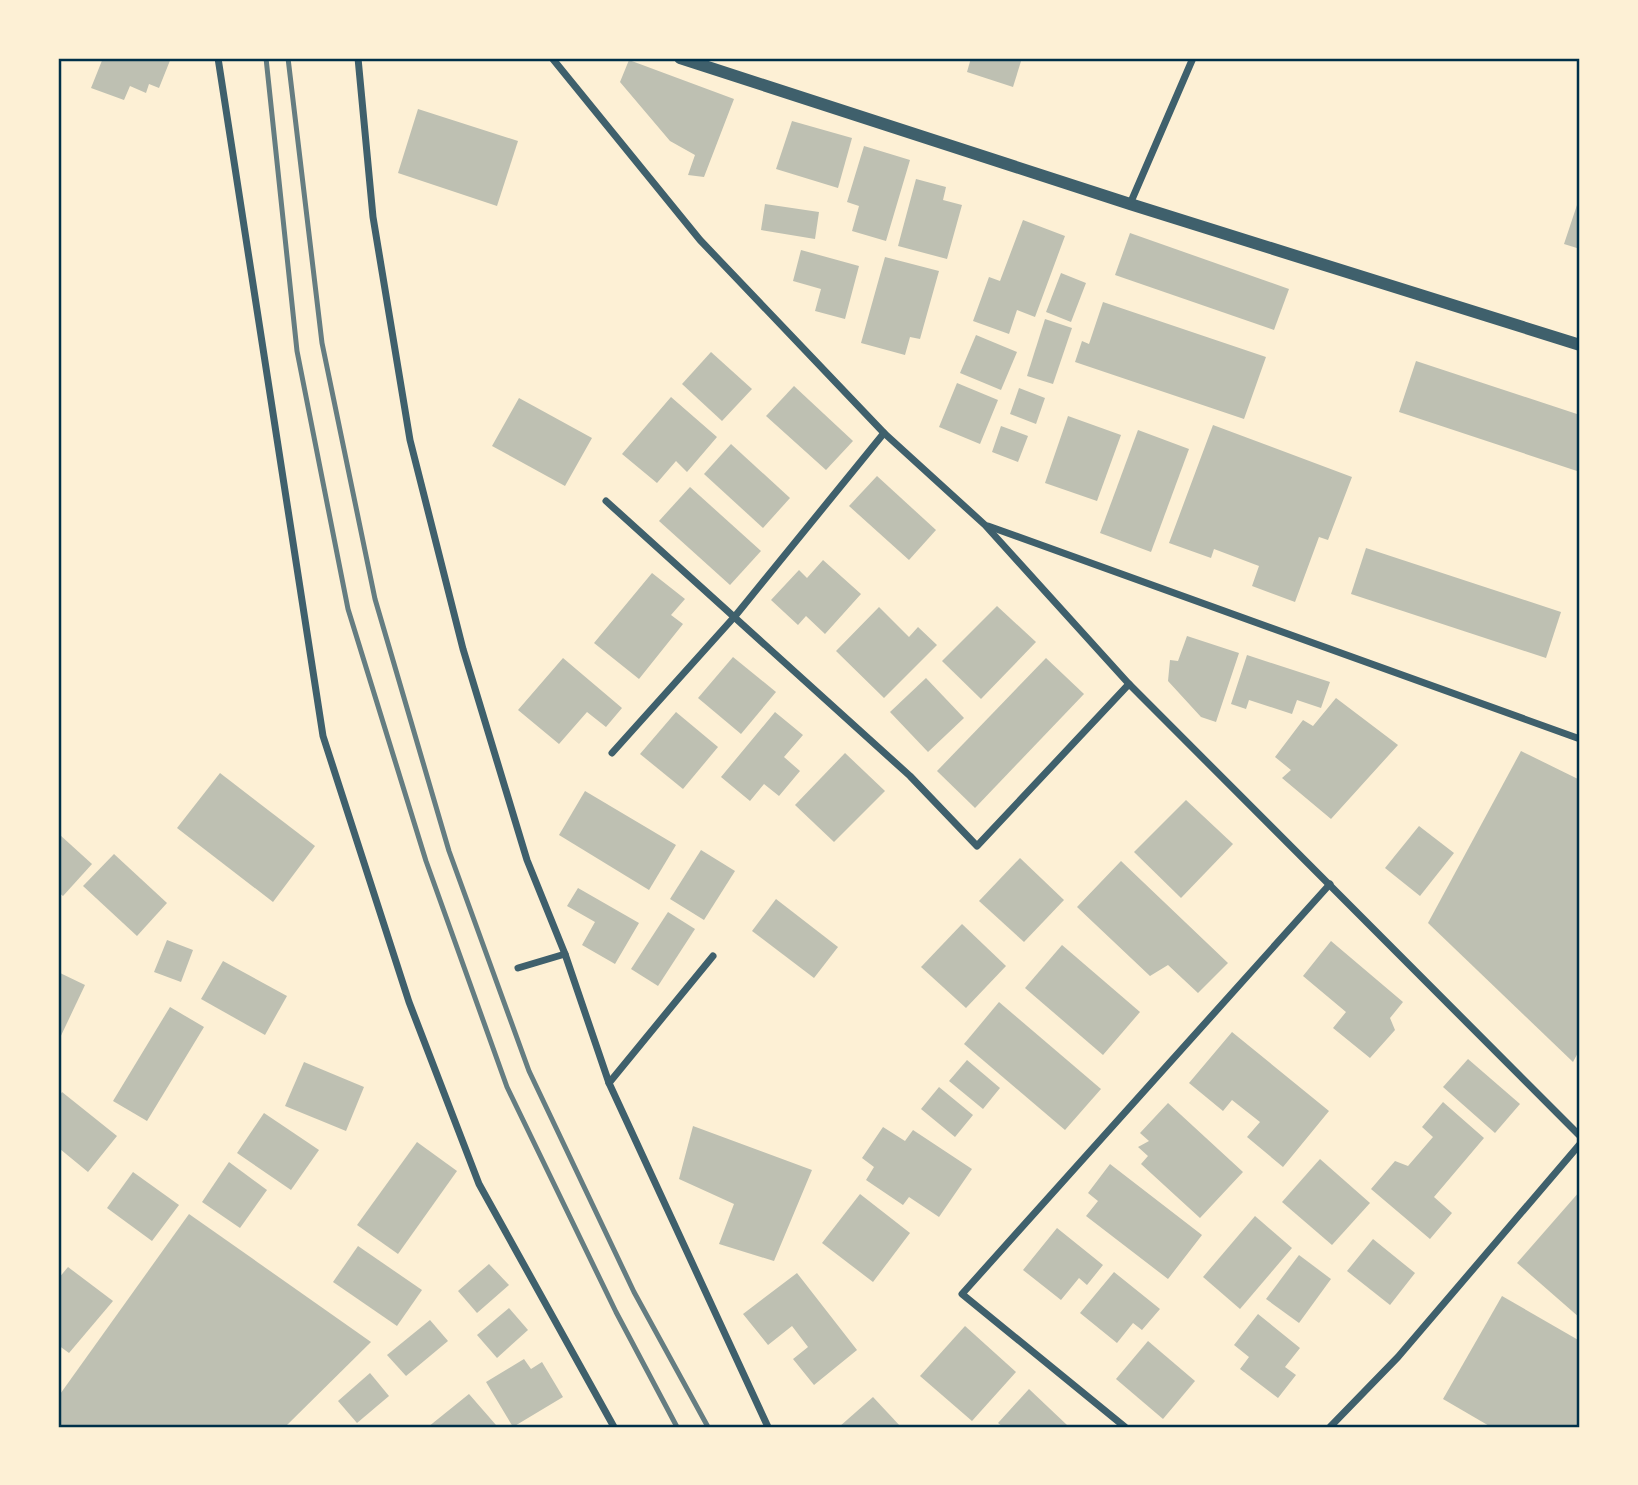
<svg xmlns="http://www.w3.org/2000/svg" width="1638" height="1485" font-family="Rubik,sans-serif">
<rect width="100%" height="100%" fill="#fdf0d5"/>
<g fill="#bec0b2">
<path d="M 103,58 L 171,58 L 159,88 L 149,84 L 146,93 L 130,86 L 124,100 L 91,88 Z"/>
<path d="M 971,58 L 1022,58 L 1013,87 L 967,72 Z"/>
<path d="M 629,60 L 734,99 L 704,177 L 688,175 L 695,155 L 670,141 L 620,82 Z"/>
<path d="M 418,109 L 518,141 L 497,206 L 398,173 Z"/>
<path d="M 792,121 L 852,138 L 838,188 L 776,169 Z"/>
<path d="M 864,146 L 910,160 L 886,241 L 852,231 L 859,206 L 847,202 Z"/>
<path d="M 916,179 L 946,187 L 943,200 L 962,205 L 947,259 L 898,246 Z"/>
<path d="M 1580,196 L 1580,249 L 1564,244 Z"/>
<path d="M 765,204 L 819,212 L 815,239 L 761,230 Z"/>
<path d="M 1023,220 L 1065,236 L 1035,317 L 1017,310 L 1009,334 L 973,321 L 989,277 L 1000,281 Z"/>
<path d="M 1130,233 L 1289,289 L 1274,330 L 1115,275 Z"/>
<path d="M 801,250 L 859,266 L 845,319 L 815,311 L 821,289 L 793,281 Z"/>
<path d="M 885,257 L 939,271 L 920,339 L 910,337 L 905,355 L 861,343 Z"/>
<path d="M 1061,273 L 1086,283 L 1071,322 L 1046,312 Z"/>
<path d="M 1103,302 L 1266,357 L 1244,419 L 1075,362 L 1082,341 L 1089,344 Z"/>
<path d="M 1045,319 L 1072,328 L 1053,384 L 1027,376 Z"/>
<path d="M 976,335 L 1017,352 L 1001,390 L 960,373 Z"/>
<path d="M 711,352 L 752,389 L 722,421 L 682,384 Z"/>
<path d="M 1416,361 L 1580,415 L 1580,472 L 1399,412 Z"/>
<path d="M 957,383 L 998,400 L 980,444 L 939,427 Z"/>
<path d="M 794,386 L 853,441 L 826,470 L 766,416 Z"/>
<path d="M 1019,388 L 1045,398 L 1036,424 L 1010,414 Z"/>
<path d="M 671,397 L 717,437 L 687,472 L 676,461 L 657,483 L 622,454 Z"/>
<path d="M 519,398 L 592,438 L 565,486 L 492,446 Z"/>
<path d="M 1068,416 L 1121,435 L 1097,501 L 1045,483 Z"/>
<path d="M 1213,425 L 1352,477 L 1328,540 L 1319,537 L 1295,602 L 1252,586 L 1259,566 L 1214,549 L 1211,558 L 1169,543 Z"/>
<path d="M 1001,426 L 1028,436 L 1018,462 L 992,452 Z"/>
<path d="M 1138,430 L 1189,449 L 1151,552 L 1100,533 Z"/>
<path d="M 731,444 L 790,498 L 763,528 L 704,474 Z"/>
<path d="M 877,476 L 936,530 L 909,560 L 849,506 Z"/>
<path d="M 690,487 L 761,551 L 730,585 L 659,521 Z"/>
<path d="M 1366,548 L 1561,612 L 1546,658 L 1351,594 Z"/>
<path d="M 823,560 L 861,594 L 825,634 L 806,616 L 798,625 L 771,600 L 799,570 L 807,578 Z"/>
<path d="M 652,573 L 685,599 L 671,615 L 683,624 L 639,679 L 594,643 Z"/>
<path d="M 997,606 L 1036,642 L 981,699 L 942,661 Z"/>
<path d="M 879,607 L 909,637 L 918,627 L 937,645 L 884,698 L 836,651 Z"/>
<path d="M 1187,636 L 1239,653 L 1216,722 L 1201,717 L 1168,681 L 1170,660 L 1178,661 Z"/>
<path d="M 1247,655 L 1330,682 L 1321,708 L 1297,700 L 1292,714 L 1249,700 L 1246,709 L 1231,704 Z"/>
<path d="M 733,657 L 776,692 L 741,734 L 698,698 Z"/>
<path d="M 563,658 L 622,708 L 606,727 L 587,712 L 559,744 L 518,710 Z"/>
<path d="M 1046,658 L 1084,694 L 975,808 L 937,771 Z"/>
<path d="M 926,678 L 964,718 L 928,752 L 890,712 Z"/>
<path d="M 1336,698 L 1398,745 L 1331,819 L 1282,778 L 1291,770 L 1275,757 L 1303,720 L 1313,726 Z"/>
<path d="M 676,712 L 718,747 L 683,789 L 640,754 Z"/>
<path d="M 775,712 L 803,735 L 784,757 L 800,771 L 779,796 L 764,784 L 750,801 L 721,777 Z"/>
<path d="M 1521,751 L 1580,780 L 1580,1049 L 1573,1062 L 1428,923 Z"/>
<path d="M 845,753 L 885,791 L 834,842 L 795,805 Z"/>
<path d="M 220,773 L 315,846 L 273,902 L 177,828 Z"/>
<path d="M 585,791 L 676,845 L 649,890 L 559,835 Z"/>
<path d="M 1186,800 L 1233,844 L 1181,898 L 1134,852 Z"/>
<path d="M 1419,826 L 1454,853 L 1420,896 L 1385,868 Z"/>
<path d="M 60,835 L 92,864 L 63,896 L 58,892 Z"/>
<path d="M 701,850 L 735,871 L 704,920 L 670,899 Z"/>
<path d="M 114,854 L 167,903 L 137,936 L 83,886 Z"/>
<path d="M 1020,858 L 1064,900 L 1024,942 L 979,901 Z"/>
<path d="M 1121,861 L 1228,963 L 1198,993 L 1168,965 L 1150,976 L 1077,907 Z"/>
<path d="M 578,888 L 639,923 L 615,964 L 582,945 L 595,922 L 567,906 Z"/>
<path d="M 776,899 L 838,947 L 814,978 L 752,931 Z"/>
<path d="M 668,912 L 695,929 L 658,986 L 631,969 Z"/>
<path d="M 962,924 L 1006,966 L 966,1008 L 921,967 Z"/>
<path d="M 167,940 L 193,950 L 181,982 L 154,972 Z"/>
<path d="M 1331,941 L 1403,1002 L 1390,1018 L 1395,1030 L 1370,1058 L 1333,1028 L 1346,1012 L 1303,976 Z"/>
<path d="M 1062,945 L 1140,1012 L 1103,1055 L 1025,988 Z"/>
<path d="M 223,961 L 287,996 L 265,1035 L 201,999 Z"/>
<path d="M 58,972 L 85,985 L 58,1042 Z"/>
<path d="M 999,1002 L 1101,1089 L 1065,1130 L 964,1044 Z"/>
<path d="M 170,1007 L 204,1027 L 147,1121 L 113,1101 Z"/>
<path d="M 1232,1032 L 1329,1111 L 1283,1167 L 1247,1137 L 1260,1122 L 1232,1100 L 1223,1111 L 1189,1083 Z"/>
<path d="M 1468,1059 L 1520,1104 L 1495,1133 L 1443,1087 Z"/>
<path d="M 967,1060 L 1000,1088 L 983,1109 L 949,1081 Z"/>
<path d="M 304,1062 L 364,1087 L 346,1131 L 285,1106 Z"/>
<path d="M 939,1087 L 973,1115 L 955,1137 L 921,1109 Z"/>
<path d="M 62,1092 L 117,1136 L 88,1172 L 60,1149 L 58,1151 L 58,1098 Z"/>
<path d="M 1443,1102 L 1484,1138 L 1434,1197 L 1452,1213 L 1430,1239 L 1371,1189 L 1395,1161 L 1408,1166 L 1433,1137 L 1422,1127 Z"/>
<path d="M 1168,1103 L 1243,1172 L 1200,1218 L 1141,1164 L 1148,1156 L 1138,1147 L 1149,1141 L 1140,1133 Z"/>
<path d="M 264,1113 L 319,1150 L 291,1190 L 237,1153 Z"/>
<path d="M 693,1126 L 812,1170 L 774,1261 L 719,1244 L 734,1204 L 679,1179 Z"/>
<path d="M 883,1127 L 905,1141 L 913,1130 L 972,1169 L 939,1217 L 909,1197 L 903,1205 L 866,1180 L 874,1167 L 862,1158 Z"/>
<path d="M 417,1142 L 457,1171 L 398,1254 L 357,1225 Z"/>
<path d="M 1320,1159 L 1370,1203 L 1332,1245 L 1282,1202 Z"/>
<path d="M 229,1162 L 267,1190 L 240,1228 L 202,1202 Z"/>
<path d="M 1110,1164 L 1202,1235 L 1168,1279 L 1086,1216 L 1098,1201 L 1088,1193 Z"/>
<path d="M 133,1172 L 179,1205 L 152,1241 L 107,1208 Z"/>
<path d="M 1580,1191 L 1580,1318 L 1517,1263 Z"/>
<path d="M 860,1194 L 910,1233 L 873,1282 L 822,1243 Z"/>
<path d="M 189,1214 L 371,1342 L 285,1427 L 58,1427 L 58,1397 Z"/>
<path d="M 1255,1216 L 1292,1248 L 1240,1309 L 1203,1277 Z"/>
<path d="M 1057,1228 L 1103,1265 L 1087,1285 L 1079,1278 L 1061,1300 L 1023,1270 Z"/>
<path d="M 1373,1239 L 1415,1273 L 1390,1305 L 1347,1271 Z"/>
<path d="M 358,1246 L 422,1290 L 397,1326 L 333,1282 Z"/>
<path d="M 1299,1255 L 1331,1279 L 1299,1323 L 1266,1299 Z"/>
<path d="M 489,1264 L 509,1285 L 477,1313 L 458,1291 Z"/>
<path d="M 68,1267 L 113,1301 L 69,1353 L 58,1345 L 58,1279 Z"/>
<path d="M 1114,1272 L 1160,1309 L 1142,1330 L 1133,1323 L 1117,1343 L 1080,1313 Z"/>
<path d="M 797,1273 L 857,1350 L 814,1385 L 793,1359 L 808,1347 L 792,1326 L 768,1345 L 743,1314 Z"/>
<path d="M 1502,1296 L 1580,1341 L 1580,1427 L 1491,1427 L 1443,1399 Z"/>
<path d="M 509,1308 L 528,1330 L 497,1358 L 477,1335 Z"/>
<path d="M 1258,1314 L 1300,1348 L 1285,1367 L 1296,1375 L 1278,1398 L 1240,1369 L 1249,1357 L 1234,1345 Z"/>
<path d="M 430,1320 L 448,1341 L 406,1376 L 387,1355 Z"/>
<path d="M 965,1326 L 1016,1372 L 972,1421 L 920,1376 Z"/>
<path d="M 1148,1341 L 1195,1381 L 1163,1419 L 1116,1379 Z"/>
<path d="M 524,1359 L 531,1369 L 542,1362 L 563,1397 L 513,1427 L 486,1382 Z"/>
<path d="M 370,1373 L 389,1396 L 357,1423 L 338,1401 Z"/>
<path d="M 1029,1389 L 1067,1425 L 1064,1427 L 1003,1427 L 998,1423 Z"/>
<path d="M 469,1394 L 496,1425 L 493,1427 L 428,1427 Z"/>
<path d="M 873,1397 L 901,1427 L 839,1427 Z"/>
</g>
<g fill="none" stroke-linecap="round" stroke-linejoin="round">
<g stroke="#3f606c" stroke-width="7">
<path d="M 218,58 L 323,736 L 409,1002 L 479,1184 L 614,1427"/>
<path d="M 358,58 L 373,217 L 410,440 L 463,649 L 527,860 L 565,954 L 609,1083 L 768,1427"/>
<path d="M 552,58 L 700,240 L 884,433 L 985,525 L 1129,684 L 1580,1136"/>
<path d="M 1130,204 L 1193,58"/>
<path d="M 606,501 L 910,776 L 977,846 L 1129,684"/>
<path d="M 988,526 L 1580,739"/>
<path d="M 612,753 L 736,615 L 884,433"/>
<path d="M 518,968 L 565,954"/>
<path d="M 609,1083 L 713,956"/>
<path d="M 1125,1427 L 962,1294 L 1330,884"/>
<path d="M 1330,1427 L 1398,1357 L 1580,1144"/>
</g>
<path stroke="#3f606c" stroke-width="12" d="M 680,58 L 1130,204 L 1580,345"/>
<g stroke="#657d81" stroke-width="5">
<path d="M 266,58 L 297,351 L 348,609 L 426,861 L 507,1087 L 616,1312 L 677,1427"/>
<path d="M 288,58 L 322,343 L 375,599 L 449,851 L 529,1071 L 634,1292 L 708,1427"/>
</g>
</g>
<rect width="1638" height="1485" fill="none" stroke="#fdf0d5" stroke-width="119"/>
<rect x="60" y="60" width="1518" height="1366" fill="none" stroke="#003049" stroke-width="2.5"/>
</svg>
